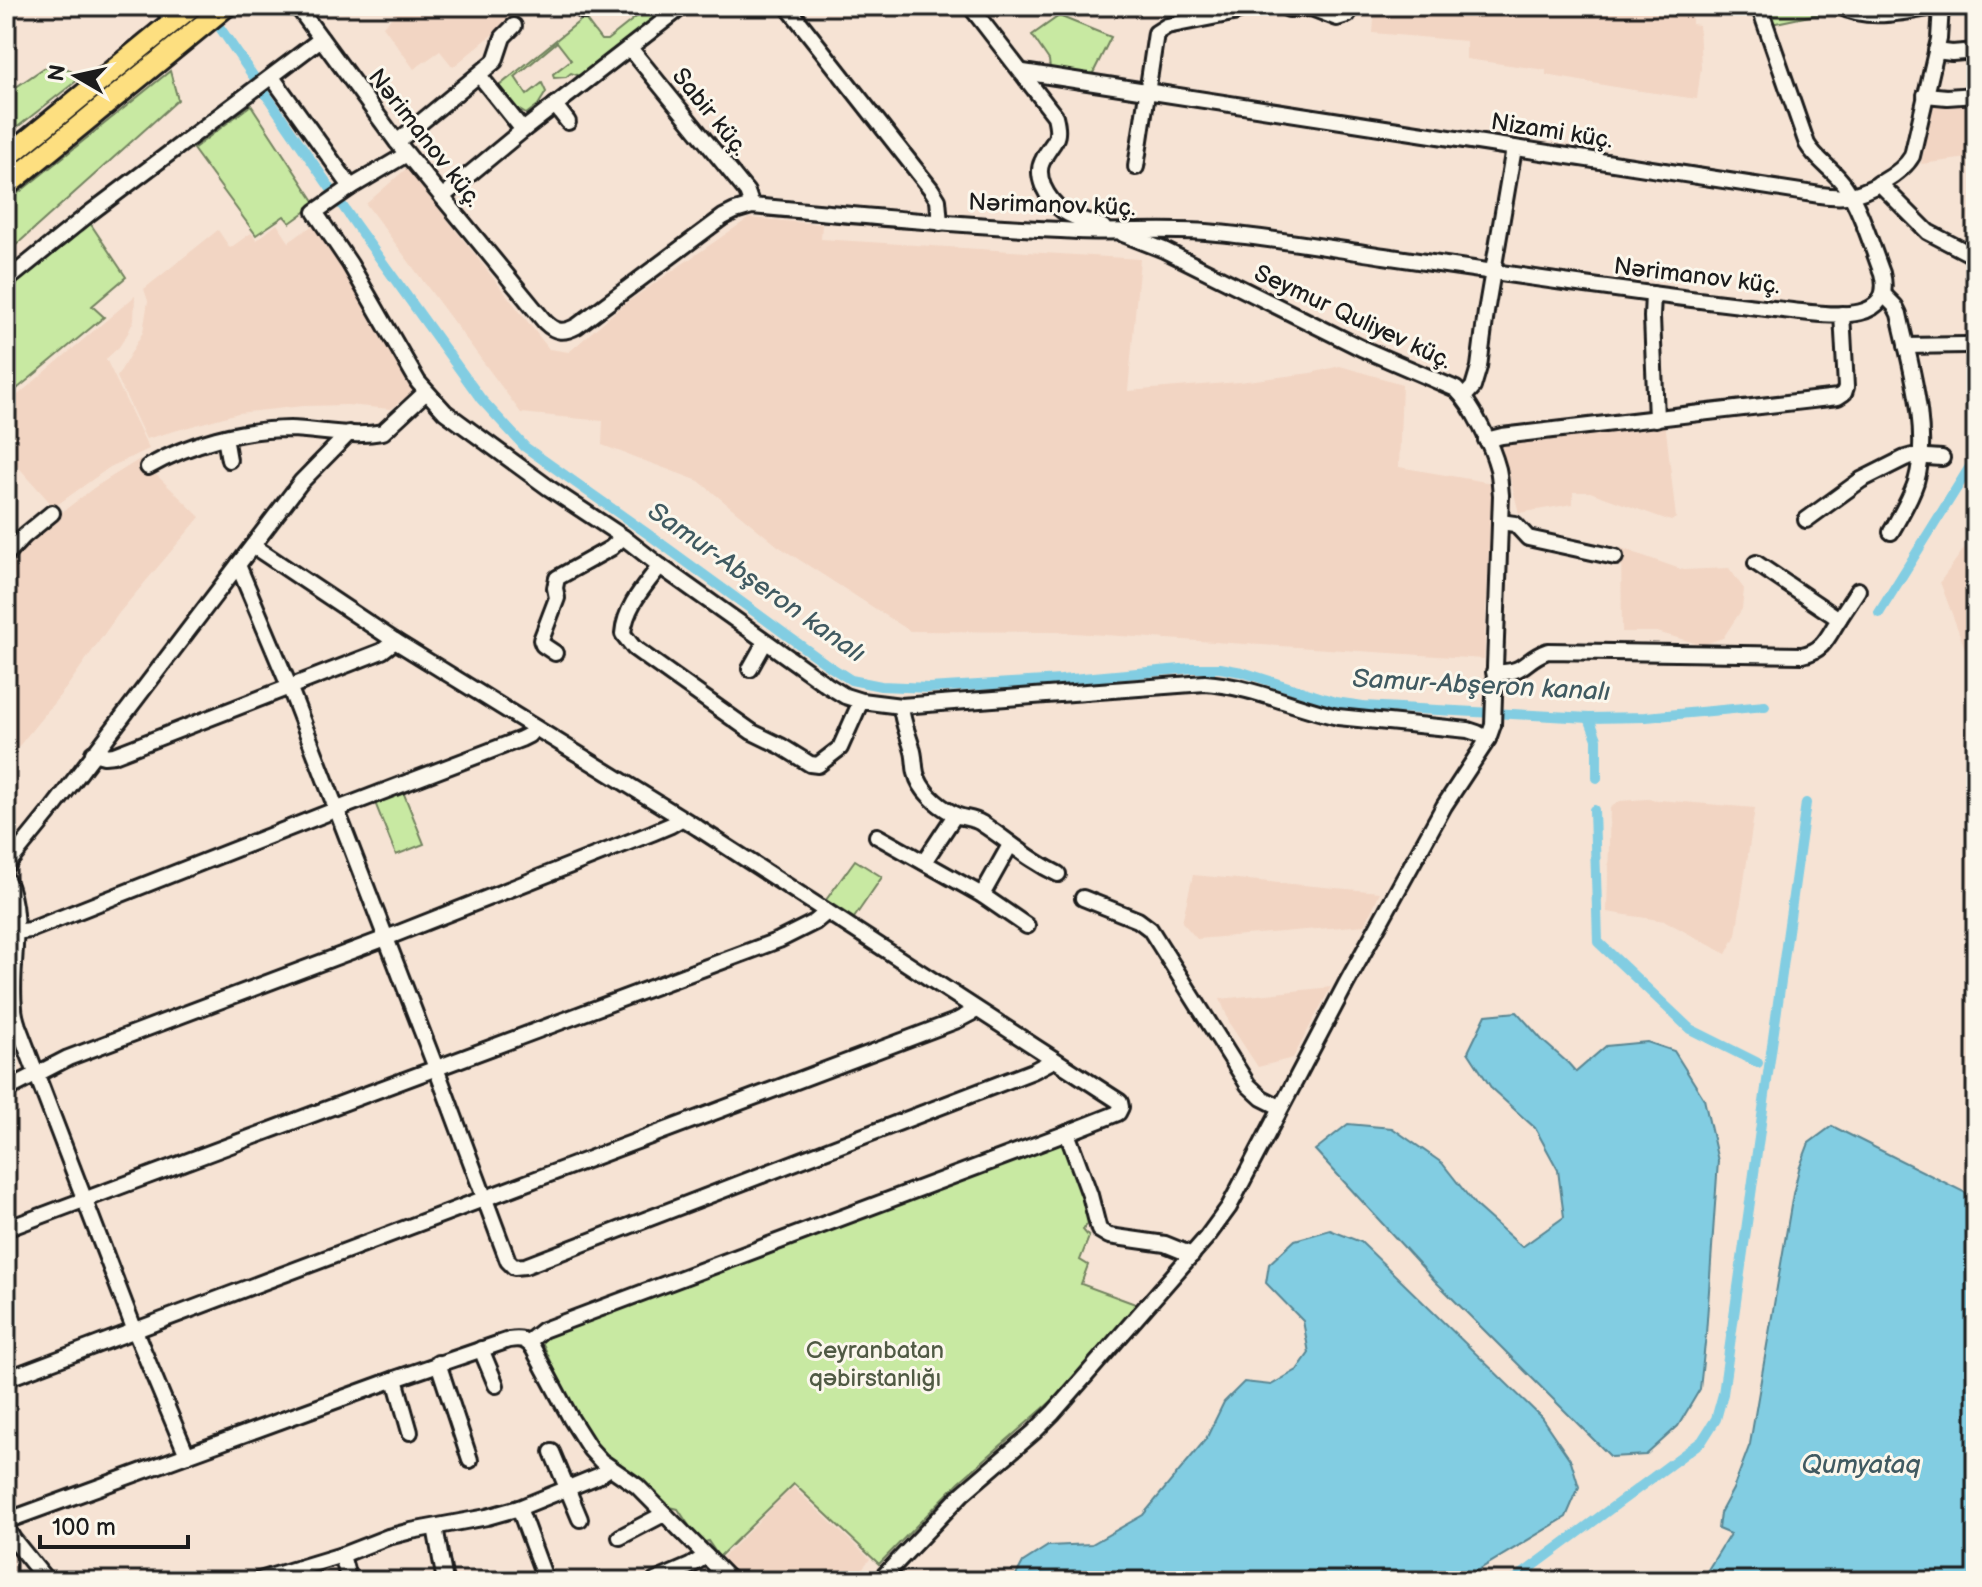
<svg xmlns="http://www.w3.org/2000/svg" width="1982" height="1587" font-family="'Balsamiq Sans',sans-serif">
<rect width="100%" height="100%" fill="#f6e3d4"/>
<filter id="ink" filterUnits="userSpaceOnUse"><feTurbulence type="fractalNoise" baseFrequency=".0125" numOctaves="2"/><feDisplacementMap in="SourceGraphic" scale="16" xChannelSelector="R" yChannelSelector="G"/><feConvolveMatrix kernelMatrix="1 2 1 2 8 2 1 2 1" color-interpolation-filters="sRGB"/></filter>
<g filter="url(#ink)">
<g fill="#f2d5c3">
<path d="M 417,6 L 519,6 L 522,10 L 453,67 L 440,51 L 414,69 L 383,26 L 396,13 L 412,10 Z"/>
<path d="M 1375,6 L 1709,6 L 1710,13 L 1692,16 L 1692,24 L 1699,25 L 1701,68 L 1697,99 L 1627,89 L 1546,75 L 1546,70 L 1466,59 L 1466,41 L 1373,33 Z"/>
<path d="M 1976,101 L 1976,157 L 1921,164 L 1933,105 Z"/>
<path d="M 407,168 L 549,349 L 569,352 L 623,305 L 749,218 L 822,224 L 821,239 L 1140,259 L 1128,391 L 1239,382 L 1311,373 L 1340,366 L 1402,384 L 1399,467 L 1492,483 L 1484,659 L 1058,632 L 910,631 L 778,546 L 699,481 L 602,445 L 603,421 L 521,413 L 366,204 Z"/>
<path d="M 277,224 L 289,242 L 313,225 L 372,312 L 413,391 L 391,409 L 347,405 L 303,406 L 238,413 L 146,439 L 117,377 L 143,332 L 148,301 L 144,289 L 218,230 L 230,248 L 251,233 L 257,240 Z"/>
<path d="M 135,296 L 134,320 L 128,333 L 119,347 L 106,359 L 149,449 L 110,467 L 54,507 L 6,453 L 6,405 Z"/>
<path d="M 1665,421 L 1676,518 L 1671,521 L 1590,492 L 1573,492 L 1573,504 L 1519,513 L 1501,443 Z"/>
<path d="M 140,459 L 200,517 L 119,613 L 66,688 L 6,762 L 6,560 L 49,522 L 95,487 Z"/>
<path d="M 1976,532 L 1976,678 L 1940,582 Z"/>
<path d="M 1621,548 L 1683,570 L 1729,568 L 1744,589 L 1742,609 L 1723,638 L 1702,645 L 1657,632 L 1622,632 Z"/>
<path d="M 1647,799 L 1755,808 L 1736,935 L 1726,954 L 1665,921 L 1607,912 L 1610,808 L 1620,801 Z"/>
<path d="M 1193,875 L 1380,892 L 1365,925 L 1197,939 L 1182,922 Z"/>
<path d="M 1331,987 L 1293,1058 L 1258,1067 L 1231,1026 L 1220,999 Z"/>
<path d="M 793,1487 L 870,1559 L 852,1581 L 742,1581 L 720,1560 Z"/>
</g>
<g fill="#c8e9a2" stroke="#72825f" stroke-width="2">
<path d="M 650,6 L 677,6 L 583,77 L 571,73 L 566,77 L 554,78 L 553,74 L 571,60 L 557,42 L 515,77 L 527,95 L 542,83 L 546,92 L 538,105 L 526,114 L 518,109 L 499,86 L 581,20 L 585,19 L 601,40 L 607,40 Z"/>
<path d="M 1765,6 L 1825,6 L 1833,11 L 1771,24 Z"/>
<path d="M 1059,16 L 1111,37 L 1091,77 L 1050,69 L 1049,60 L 1032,35 Z"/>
<path d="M 58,65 L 70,70 L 79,79 L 6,136 L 6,94 L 44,68 Z"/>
<path d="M 170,71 L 178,100 L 6,254 L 6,203 Z"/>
<path d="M 251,105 L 316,204 L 290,223 L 284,216 L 256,235 L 193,149 Z"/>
<path d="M 90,223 L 126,277 L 92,306 L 104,317 L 6,398 L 6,291 Z"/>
<path d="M 402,789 L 424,844 L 396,855 L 374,800 Z"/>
<path d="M 855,860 L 882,877 L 854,918 L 826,900 Z"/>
<path d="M 1061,1139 L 1076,1170 L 1092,1218 L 1083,1230 L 1089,1237 L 1080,1260 L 1088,1265 L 1081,1284 L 1138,1305 L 1062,1392 L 959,1482 L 879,1564 L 794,1484 L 719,1557 L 708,1541 L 701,1544 L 678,1509 L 662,1505 L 620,1463 L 611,1462 L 591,1440 L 557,1375 L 539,1335 Z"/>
</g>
<g fill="#82cde2" stroke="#598693" stroke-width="2">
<path d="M 1517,1012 L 1543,1041 L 1568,1063 L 1576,1072 L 1606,1046 L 1647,1042 L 1674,1051 L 1704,1099 L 1718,1161 L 1706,1334 L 1700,1389 L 1678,1426 L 1646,1455 L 1611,1457 L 1435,1281 L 1315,1150 L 1348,1124 L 1392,1128 L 1442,1163 L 1476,1206 L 1522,1247 L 1564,1217 L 1558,1170 L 1535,1128 L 1492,1089 L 1468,1052 L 1486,1015 Z"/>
<path d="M 1832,1126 L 1976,1198 L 1976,1581 L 1701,1581 L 1730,1534 L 1718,1529 L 1720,1513 L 1733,1489 L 1750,1444 L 1793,1194 L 1799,1169 L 1809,1143 Z"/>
<path d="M 1330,1230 L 1361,1242 L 1541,1417 L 1571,1461 L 1579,1487 L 1566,1517 L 1460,1581 L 1013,1581 L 1023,1562 L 1048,1546 L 1092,1544 L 1143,1515 L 1206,1439 L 1224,1402 L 1244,1382 L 1271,1385 L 1297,1370 L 1309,1353 L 1303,1321 L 1266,1283 L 1269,1264 L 1295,1240 Z"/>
</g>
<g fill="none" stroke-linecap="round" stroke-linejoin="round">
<g stroke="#82cde2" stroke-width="10">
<path d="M 205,6 L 355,224 L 481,399 L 525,447 L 648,534 L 829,666 L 851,680 L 881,686 L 929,688 L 1061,680 L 1192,668 L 1220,668 L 1242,672 L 1335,702 L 1363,706 L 1589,718 L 1646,717 L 1765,706"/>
<path d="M 1879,613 L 1976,457"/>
<path d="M 1589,718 L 1597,739 L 1597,778"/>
<path d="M 1594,810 L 1598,942 L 1690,1029 L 1758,1063"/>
<path d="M 1513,1581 L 1702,1441 L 1716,1419 L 1723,1394 L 1806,803"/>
</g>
<defs>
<g id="minor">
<path d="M 162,6 L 173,22"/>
<path d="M 297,6 L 397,142 L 545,322 C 556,333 564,333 577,326 L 723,217 L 735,211 L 752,206 C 860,216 969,226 1078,231 C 1124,233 1170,228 1217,233 C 1273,238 1329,248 1384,256 C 1520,276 1656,296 1792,311 C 1824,314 1896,327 1882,273 C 1872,247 1860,207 1845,186 C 1834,169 1817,161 1807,144 L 1759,6"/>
<path d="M 577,6 L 584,11 L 593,6"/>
<path d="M 787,6 L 931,189 L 938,200 L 940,223"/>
<path d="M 970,6 L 1055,116 C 1062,144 1051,140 1042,162 C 1038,170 1040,178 1043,186 C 1056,215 1076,217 1103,227"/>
<path d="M 1282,6 L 1289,9 L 1311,8 L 1337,18 L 1347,15 L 1353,6"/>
<path d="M 630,48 L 747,192 L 752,206"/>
<path d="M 1936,51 L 1952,53 L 1976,51"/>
<path d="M 1023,72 L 1820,195 C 1828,196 1838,197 1846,196 C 1867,193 1902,174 1912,156 L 1939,39 L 1941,6 C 1906,11 1871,22 1839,6"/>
<path d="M 479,75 L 523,130"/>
<path d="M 272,77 L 351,187"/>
<path d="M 1925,95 L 1947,97 L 1976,95"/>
<path d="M 555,105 L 568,122"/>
<path d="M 397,142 L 495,61 L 503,37 L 514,26"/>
<path d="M 407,154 L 351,187 L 315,212 L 350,264 L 418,382 L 445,412 L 549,488 L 623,537 L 660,566 L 827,685 L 845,696 L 861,701 L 901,706 L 1205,683 C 1251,686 1293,707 1338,717 L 1468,730 L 1477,733 L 1488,739"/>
<path d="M 1136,167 L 1156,33 L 1167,26 L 1233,13 L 1252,6"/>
<path d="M 1879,183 L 1928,232 L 1976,257"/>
<path d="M 442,197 L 523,130 L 683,6"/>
<path d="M 6,281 L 90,213 L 321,39"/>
<path d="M 1653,294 L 1652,317 L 1656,419"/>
<path d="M 1884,295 L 1895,306 L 1899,314 C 1910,365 1931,431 1916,482 C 1910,500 1900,516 1891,532"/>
<path d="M 1906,346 L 1965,345"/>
<path d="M 1464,397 L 1473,387 L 1479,367 L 1486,312 L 1514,148"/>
<path d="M 225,437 L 229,460"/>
<path d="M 1486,440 L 1502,436 L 1838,397 L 1844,393 L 1846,387 L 1842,314"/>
<path d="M 148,467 C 190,443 241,429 290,429 C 320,430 352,438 383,432 L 426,392"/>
<path d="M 1806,520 L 1861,480 L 1905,458 L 1912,456 L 1942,458"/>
<path d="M 1500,522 L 1515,524 L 1528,538 L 1615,557"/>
<path d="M 253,546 L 395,641 L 698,828 L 1120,1102 L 1121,1107 L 1118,1113 L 1067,1133"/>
<path d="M 6,555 L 24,536 L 52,513"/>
<path d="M 238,565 L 289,686 L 436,1068 L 508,1261 L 514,1267 L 525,1266 L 1033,1071 L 1054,1060"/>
<path d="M 660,566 C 644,587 625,607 623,634 L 634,648 L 752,732 L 781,746 L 810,764 L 818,765 L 840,748 L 861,701"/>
<path d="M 1839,619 L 1858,590"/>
<path d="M 555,653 L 543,645 L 541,640 L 557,598 L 555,588 L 557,578 L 611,548 L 623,537"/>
<path d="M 750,669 L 765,642"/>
<path d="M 1494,672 C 1527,674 1522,660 1548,651 L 1802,655 C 1824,651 1828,636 1839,619 L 1756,563"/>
<path d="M 901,706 C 902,721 908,734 912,748 C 915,756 914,764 916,773 C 920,790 937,805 952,813 C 961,819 972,817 981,823 C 1008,840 1028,860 1058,874"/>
<path d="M 93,753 L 104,756 L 114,755 L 382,651 L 395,641"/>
<path d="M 877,836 L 982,895 L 1027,926"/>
<path d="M 924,862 L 955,815"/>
<path d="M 6,866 L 53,808 L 301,482 L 349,433"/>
<path d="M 6,879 C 25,916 9,968 14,1007 C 14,1013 16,1020 18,1026 L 135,1331 L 187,1455"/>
<path d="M 982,895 L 1010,845"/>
<path d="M 1083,898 L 1138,920 L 1150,929 L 1248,1085 L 1262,1098 L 1280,1107"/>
<path d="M 15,932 L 30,930 L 335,810 L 521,739 L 529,735 L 535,728"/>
<path d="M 6,1090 L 68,1058 L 386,938 L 652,833 L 671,825 L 681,819"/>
<path d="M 6,1229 L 779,940 L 815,922 L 827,912"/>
<path d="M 528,1342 L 543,1330 L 1067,1133 L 1090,1195 L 1099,1230 L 1109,1236 L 1165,1244 L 1192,1255"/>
<path d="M 481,1349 L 496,1385"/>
<path d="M 438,1363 L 470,1460"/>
<path d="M 6,1379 L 958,1020 L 977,1010"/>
<path d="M 395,1379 L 410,1432"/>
<path d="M 552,1452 L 580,1519"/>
<path d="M 519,1508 L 546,1581"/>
<path d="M 6,1521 L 395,1379 L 509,1340 C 520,1338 526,1339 533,1348 L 571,1419 L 590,1449 L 601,1461 L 637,1486 L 731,1581"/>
<path d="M 6,1527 L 13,1539 L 47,1581"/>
<path d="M 435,1527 L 445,1581"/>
<path d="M 620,1537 L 664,1514"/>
<path d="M 342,1555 L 349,1581"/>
<path d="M 256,1581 L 342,1555 L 388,1537 L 411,1531 L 487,1517 L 519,1508 L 598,1476 L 610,1468"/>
<path d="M 655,1581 L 690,1566 L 706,1556"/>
<path d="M 879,1581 L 962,1494 L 1034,1432 L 1053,1413 L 1207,1237 L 1229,1207 L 1346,984 L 1444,806 L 1488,739 L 1493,725 L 1501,495 C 1500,486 1500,478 1498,469 C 1492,446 1473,406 1456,389 L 1361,348 L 1164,250 L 1123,234"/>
</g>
<g id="highway">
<path d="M 6,158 L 192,6"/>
<path d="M 6,186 L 226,6"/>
</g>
</defs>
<use href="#minor" stroke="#1c1c1c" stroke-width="20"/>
<use href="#highway" stroke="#1c1c1c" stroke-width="26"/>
<use href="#minor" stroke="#fbf7ec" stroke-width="14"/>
<use href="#highway" stroke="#fddf80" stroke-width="20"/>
</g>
</g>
<g text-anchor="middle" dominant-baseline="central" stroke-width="6" stroke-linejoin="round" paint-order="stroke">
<g font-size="24" fill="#1c1c1c" stroke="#fbf7ec">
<text transform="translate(710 112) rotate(51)">Sabir küç.</text>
<text transform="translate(1552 131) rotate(9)">Nizami küç.</text>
<text transform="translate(425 138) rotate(52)">Nərimanov küç.</text>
<text transform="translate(1052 205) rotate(2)">Nərimanov küç.</text>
<text transform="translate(1697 276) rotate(7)">Nərimanov küç.</text>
<text transform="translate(1353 317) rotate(25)">Seymur Quliyev küç.</text>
</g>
<g font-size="24" fill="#505a44" stroke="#fbf7ec">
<text x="875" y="1350">Ceyranbatan<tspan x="875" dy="28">qəbirstanlığı</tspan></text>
</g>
<g font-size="26" font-style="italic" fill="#405a61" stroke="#fbf7ec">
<text transform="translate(756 583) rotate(35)">Samur-Abşeron kanalı</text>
<text transform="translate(1481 686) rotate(3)">Samur-Abşeron kanalı</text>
<text x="1861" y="1465">Qumyataq</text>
</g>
</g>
<rect width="1982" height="1587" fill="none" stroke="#fbf7ec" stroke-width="32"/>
<rect x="16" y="16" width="1950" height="1555" fill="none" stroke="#1c1c1c" stroke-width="3" filter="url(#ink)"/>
<g transform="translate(76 76) rotate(279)" stroke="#fbf7ec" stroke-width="6" paint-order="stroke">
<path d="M0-6L14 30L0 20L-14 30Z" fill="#1c1c1c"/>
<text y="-12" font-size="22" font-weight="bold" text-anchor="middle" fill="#1c1c1c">N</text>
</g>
<path d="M40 1535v12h148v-12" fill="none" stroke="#1c1c1c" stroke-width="4"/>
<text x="52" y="1535" font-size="24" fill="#1c1c1c" stroke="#fbf7ec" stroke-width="6" paint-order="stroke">100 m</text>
</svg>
